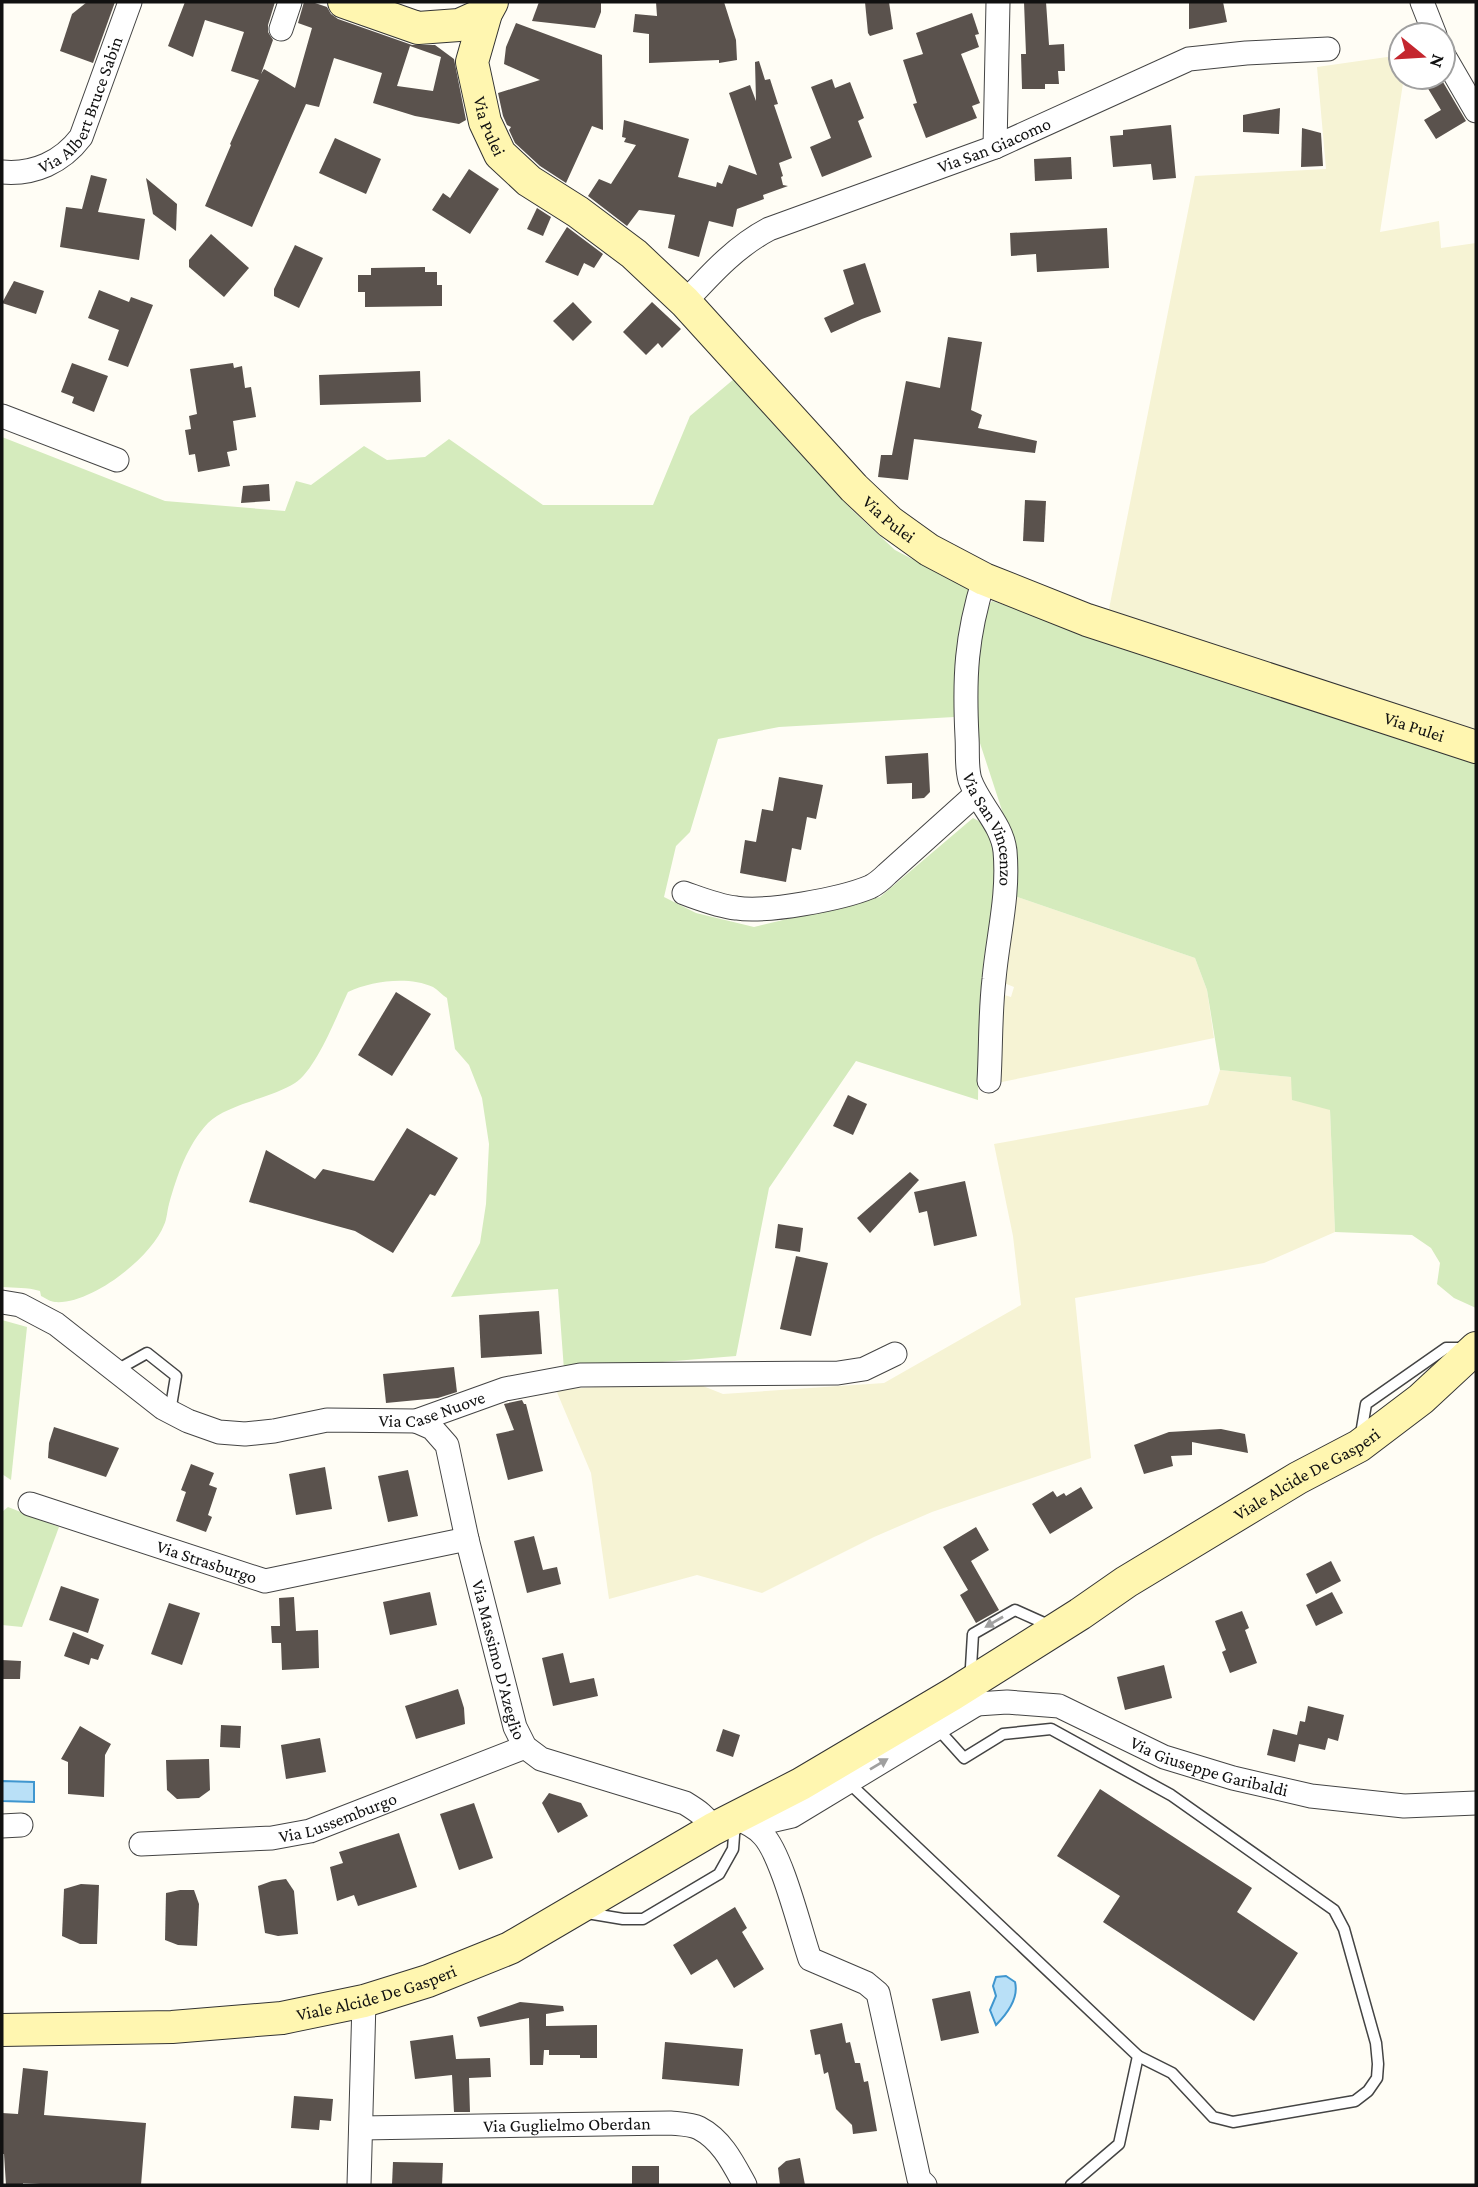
<svg xmlns="http://www.w3.org/2000/svg" width="1478" height="2187" font-family="'Crimson Pro',serif">
<rect width="100%" height="100%" fill="#fffdf5"/>
<g fill="#f6f3d4">
<path d="M 1401,55 L 1401,77 L 1404,77 L 1380,232 L 1439,221 L 1441,248 L 1476,243 L 1476,735 L 1108,614 L 1195,176 L 1326,169 L 1317,67 Z"/>
<path d="M 1012,895 L 1195,958 L 1207,990 L 1214,1038 L 997,1083 L 998,993 L 1011,997 L 1014,987 L 999,981 Z"/>
<path d="M 1220,1070 L 1291,1077 L 1330,1110 L 1335,1232 L 1264,1263 L 1075,1298 L 1091,1458 L 932,1512 L 874,1537 L 762,1593 L 697,1575 L 609,1599 L 591,1473 L 556,1390 L 688,1380 L 723,1394 L 884,1383 L 1021,1305 L 1013,1236 L 994,1144 L 1208,1105 Z"/>
</g>
<g fill="#d5ebbd">
<path d="M 734,379 L 852,510 L 895,550 L 969,589 L 957,651 L 954,717 L 779,727 L 718,739 L 690,832 L 676,846 L 664,897 L 696,913 L 754,927 L 880,897 L 973,818 L 988,826 C 1003,877 987,925 982,976 C 978,1016 979,1059 978,1100 L 856,1061 L 769,1188 L 736,1356 L 564,1370 L 558,1289 L 451,1297 L 480,1243 L 486,1204 L 489,1144 L 482,1098 L 469,1065 L 455,1049 L 447,998 C 442,995 438,990 433,987 C 408,976 372,981 348,992 C 337,1015 316,1070 295,1083 C 272,1098 227,1104 208,1123 C 187,1145 177,1176 169,1204 C 167,1211 167,1219 164,1225 C 152,1257 91,1305 55,1302 C 51,1302 45,1298 41,1296 L 40,1291 C 26,1287 16,1288 2,1287 L 2,437 L 165,501 L 285,511 L 296,481 L 311,485 L 364,446 L 387,460 L 425,457 L 449,439 L 543,505 L 653,505 L 690,416 Z"/>
<path d="M 992,601 L 1476,760 L 1476,1308 L 1454,1298 L 1437,1284 L 1440,1263 L 1431,1248 L 1412,1235 L 1335,1232 L 1330,1110 L 1292,1100 L 1291,1077 L 1220,1070 L 1207,990 L 1195,958 L 1012,895 L 1012,841 L 977,734 L 974,644 L 981,615 Z"/>
<path d="M 2,1320 L 27,1327 L 11,1480 L 2,1474 Z"/>
<path d="M 8,1507 L 59,1527 L 22,1627 L 2,1625 L 2,1512 Z"/>
</g>
<g fill="#b9e0f7" stroke="#3f96cf" stroke-width="2">
<path d="M 2,1781 L 34,1782 L 34,1802 L 2,1801 Z"/>
<path d="M 1006,1976 L 1015,1982 C 1019,1998 1007,2014 996,2025 L 990,2010 L 996,1996 L 993,1986 L 996,1977 Z"/>
</g>
<g fill="#5a524d" fill-rule="evenodd">
<path d="M 87,2 L 115,2 L 93,63 L 60,51 L 72,14 Z"/>
<path d="M 185,2 L 275,2 L 268,25 L 268,32 L 273,40 L 261,74 L 264,69 L 295,88 L 312,28 L 298,23 L 304,2 L 312,2 L 327,7 L 331,14 L 338,19 L 412,45 L 435,45 L 454,59 L 466,120 L 459,124 L 415,116 L 373,103 L 382,73 L 334,58 L 319,107 L 306,104 L 252,227 L 205,206 L 231,145 L 230,144 L 259,80 L 231,71 L 244,32 L 205,20 L 193,57 L 168,46 ZM 410,46 L 441,57 L 433,91 L 397,86 Z"/>
<path d="M 539,2 L 601,2 L 601,12 L 595,28 L 532,21 Z"/>
<path d="M 656,2 L 724,2 L 736,40 L 737,60 L 719,63 L 719,60 L 649,63 L 649,34 L 633,32 L 635,14 L 657,16 Z"/>
<path d="M 865,2 L 889,2 L 893,29 L 870,36 L 868,33 Z"/>
<path d="M 1024,2 L 1046,2 L 1049,45 L 1064,44 L 1065,71 L 1058,71 L 1059,84 L 1045,84 L 1045,89 L 1022,89 L 1021,54 L 1026,54 Z"/>
<path d="M 1189,2 L 1223,2 L 1227,22 L 1189,29 Z"/>
<path d="M 972,13 L 979,34 L 975,35 L 979,47 L 961,54 L 980,103 L 972,106 L 977,118 L 926,138 L 913,104 L 917,103 L 903,60 L 923,54 L 916,33 Z"/>
<path d="M 516,23 L 602,55 L 603,130 L 592,126 L 566,183 L 540,166 L 515,143 L 509,130 L 511,127 L 507,125 L 503,116 L 498,93 L 540,80 L 504,64 L 506,47 Z"/>
<path d="M 759,61 L 765,80 L 770,79 L 778,104 L 774,105 L 792,158 L 779,163 L 783,176 L 781,177 L 783,185 L 788,186 L 763,195 L 764,199 L 737,209 L 733,227 L 709,221 L 699,257 L 668,248 L 675,215 L 639,210 L 627,226 L 588,196 L 599,179 L 611,184 L 636,145 L 624,142 L 626,138 L 622,137 L 624,120 L 689,139 L 678,177 L 716,187 L 717,182 L 722,184 L 729,165 L 757,175 L 729,93 L 750,85 L 756,101 L 755,62 Z"/>
<path d="M 1421,77 L 1440,77 L 1466,121 L 1436,139 L 1424,120 L 1441,110 Z"/>
<path d="M 832,79 L 835,88 L 850,82 L 864,118 L 858,121 L 872,157 L 822,177 L 810,147 L 831,138 L 811,87 Z"/>
<path d="M 1280,108 L 1279,134 L 1243,132 L 1243,115 Z"/>
<path d="M 1171,125 L 1176,178 L 1153,180 L 1151,164 L 1113,167 L 1110,136 L 1123,135 L 1123,130 Z"/>
<path d="M 1302,128 L 1321,133 L 1323,166 L 1301,167 Z"/>
<path d="M 335,138 L 381,159 L 366,194 L 319,173 Z"/>
<path d="M 1071,157 L 1072,179 L 1035,181 L 1034,159 Z"/>
<path d="M 469,169 L 499,189 L 470,234 L 432,210 L 443,193 L 450,198 Z"/>
<path d="M 91,175 L 107,179 L 98,212 L 145,219 L 139,260 L 60,247 L 66,207 L 82,209 Z"/>
<path d="M 146,178 L 177,204 L 176,231 L 153,214 Z"/>
<path d="M 537,208 L 551,217 L 543,236 L 527,229 Z"/>
<path d="M 567,227 L 603,254 L 594,268 L 584,263 L 578,276 L 545,262 Z"/>
<path d="M 1107,228 L 1109,268 L 1037,272 L 1036,254 L 1011,256 L 1010,233 Z"/>
<path d="M 211,234 L 249,268 L 224,297 L 189,267 L 189,260 Z"/>
<path d="M 295,245 L 323,258 L 299,308 L 274,296 L 274,289 Z"/>
<path d="M 865,263 L 881,312 L 862,319 L 831,333 L 824,318 L 854,304 L 843,270 Z"/>
<path d="M 425,267 L 425,272 L 437,272 L 437,285 L 442,285 L 442,306 L 365,307 L 365,292 L 358,292 L 358,275 L 371,275 L 371,268 Z"/>
<path d="M 14,281 L 44,291 L 36,314 L 2,303 Z"/>
<path d="M 99,290 L 129,302 L 131,297 L 153,305 L 128,367 L 108,360 L 119,330 L 88,318 Z"/>
<path d="M 573,302 L 592,322 L 573,341 L 553,321 Z"/>
<path d="M 652,302 L 681,329 L 662,348 L 658,343 L 646,355 L 623,332 Z"/>
<path d="M 948,337 L 982,342 L 971,410 L 982,415 L 978,428 L 1037,441 L 1035,453 L 914,439 L 908,480 L 878,477 L 881,455 L 892,455 L 906,381 L 940,388 Z"/>
<path d="M 72,363 L 108,376 L 94,412 L 72,403 L 74,397 L 61,392 Z"/>
<path d="M 233,363 L 234,368 L 242,366 L 245,388 L 251,387 L 256,417 L 233,421 L 237,450 L 227,452 L 230,466 L 198,472 L 195,454 L 189,455 L 185,430 L 191,429 L 189,416 L 197,414 L 190,369 Z"/>
<path d="M 420,371 L 421,402 L 320,405 L 319,375 Z"/>
<path d="M 269,484 L 270,501 L 241,503 L 243,486 Z"/>
<path d="M 1025,500 L 1046,501 L 1044,542 L 1023,541 Z"/>
<path d="M 928,753 L 930,792 L 924,798 L 912,799 L 912,783 L 887,784 L 885,756 Z"/>
<path d="M 779,777 L 823,785 L 816,819 L 807,817 L 801,850 L 792,848 L 786,882 L 740,873 L 745,840 L 756,842 L 762,809 L 773,811 Z"/>
<path d="M 396,992 L 431,1014 L 392,1076 L 358,1055 Z"/>
<path d="M 848,1095 L 867,1104 L 853,1135 L 833,1126 Z"/>
<path d="M 407,1128 L 458,1158 L 435,1196 L 430,1194 L 393,1253 L 355,1231 L 249,1202 L 266,1150 L 315,1179 L 323,1169 L 374,1181 Z"/>
<path d="M 910,1172 L 919,1180 L 870,1233 L 857,1218 Z"/>
<path d="M 965,1181 L 977,1236 L 934,1246 L 927,1211 L 919,1213 L 914,1192 Z"/>
<path d="M 778,1224 L 803,1228 L 800,1252 L 775,1248 Z"/>
<path d="M 796,1256 L 828,1263 L 811,1336 L 780,1329 Z"/>
<path d="M 539,1311 L 542,1354 L 481,1358 L 479,1315 Z"/>
<path d="M 454,1367 L 457,1392 L 438,1398 L 386,1403 L 383,1374 Z"/>
<path d="M 522,1400 L 524,1404 L 526,1404 L 543,1471 L 508,1480 L 496,1434 L 514,1430 L 504,1404 Z"/>
<path d="M 54,1427 L 119,1448 L 106,1477 L 48,1458 L 49,1443 Z"/>
<path d="M 1221,1429 L 1245,1434 L 1248,1453 L 1192,1442 L 1192,1455 L 1171,1456 L 1173,1466 L 1144,1474 L 1134,1445 L 1169,1432 Z"/>
<path d="M 191,1464 L 214,1473 L 209,1485 L 217,1488 L 208,1515 L 212,1517 L 206,1532 L 176,1521 L 186,1492 L 181,1490 Z"/>
<path d="M 325,1467 L 332,1509 L 296,1515 L 289,1474 Z"/>
<path d="M 408,1470 L 418,1516 L 388,1522 L 378,1476 Z"/>
<path d="M 1081,1487 L 1093,1508 L 1050,1534 L 1032,1504 L 1053,1491 L 1057,1497 L 1064,1493 L 1066,1496 Z"/>
<path d="M 976,1527 L 989,1550 L 971,1561 L 999,1610 L 976,1623 L 960,1595 L 968,1590 L 943,1547 Z"/>
<path d="M 534,1536 L 543,1570 L 557,1567 L 561,1584 L 527,1593 L 514,1541 Z"/>
<path d="M 1331,1561 L 1341,1581 L 1316,1594 L 1306,1574 Z"/>
<path d="M 61,1586 L 99,1599 L 88,1633 L 49,1620 Z"/>
<path d="M 430,1592 L 437,1625 L 390,1635 L 383,1602 Z"/>
<path d="M 1332,1592 L 1343,1613 L 1316,1626 L 1306,1605 Z"/>
<path d="M 294,1597 L 296,1631 L 318,1630 L 319,1668 L 282,1670 L 281,1643 L 272,1643 L 271,1626 L 280,1626 L 279,1598 Z"/>
<path d="M 169,1603 L 200,1613 L 182,1665 L 151,1654 Z"/>
<path d="M 1242,1611 L 1249,1628 L 1245,1630 L 1257,1663 L 1230,1673 L 1222,1652 L 1226,1650 L 1215,1621 Z"/>
<path d="M 73,1632 L 104,1645 L 98,1660 L 91,1658 L 89,1665 L 64,1656 Z"/>
<path d="M 563,1653 L 570,1683 L 594,1678 L 598,1696 L 553,1706 L 542,1658 Z"/>
<path d="M 2,1660 L 21,1661 L 20,1679 L 2,1679 Z"/>
<path d="M 1164,1665 L 1172,1698 L 1125,1710 L 1117,1677 Z"/>
<path d="M 458,1689 L 464,1708 L 465,1724 L 416,1739 L 405,1706 Z"/>
<path d="M 1308,1706 L 1344,1715 L 1338,1741 L 1328,1738 L 1325,1750 L 1299,1744 L 1295,1762 L 1267,1755 L 1273,1729 L 1297,1735 L 1300,1721 L 1305,1722 Z"/>
<path d="M 221,1725 L 241,1726 L 240,1748 L 220,1747 Z"/>
<path d="M 80,1726 L 111,1744 L 105,1755 L 104,1797 L 68,1794 L 68,1762 L 61,1759 Z"/>
<path d="M 723,1729 L 740,1735 L 733,1757 L 716,1751 Z"/>
<path d="M 320,1738 L 326,1772 L 286,1779 L 281,1745 Z"/>
<path d="M 209,1759 L 210,1790 L 199,1798 L 177,1799 L 167,1790 L 166,1760 Z"/>
<path d="M 1100,1789 L 1252,1888 L 1237,1912 L 1298,1953 L 1254,2021 L 1103,1922 L 1120,1896 L 1057,1856 Z"/>
<path d="M 549,1793 L 581,1803 L 588,1816 L 558,1833 L 542,1803 Z"/>
<path d="M 474,1803 L 493,1858 L 459,1870 L 440,1814 Z"/>
<path d="M 399,1833 L 417,1887 L 358,1906 L 354,1895 L 337,1901 L 330,1867 L 343,1863 L 339,1852 Z"/>
<path d="M 286,1879 L 294,1891 L 298,1934 L 278,1936 L 265,1933 L 258,1886 L 272,1881 Z"/>
<path d="M 81,1884 L 99,1885 L 97,1944 L 80,1944 L 62,1936 L 64,1889 Z"/>
<path d="M 180,1890 L 194,1890 L 199,1904 L 197,1946 L 178,1945 L 165,1940 L 166,1893 Z"/>
<path d="M 735,1907 L 747,1928 L 742,1932 L 764,1969 L 734,1988 L 717,1959 L 691,1975 L 673,1945 Z"/>
<path d="M 970,1991 L 979,2033 L 941,2041 L 932,1999 Z"/>
<path d="M 520,2002 L 563,2006 L 564,2011 L 546,2014 L 546,2026 L 597,2025 L 597,2058 L 580,2058 L 580,2055 L 549,2055 L 549,2050 L 544,2050 L 543,2065 L 530,2065 L 529,2018 L 480,2027 L 477,2017 Z"/>
<path d="M 842,2023 L 846,2043 L 850,2042 L 855,2063 L 860,2063 L 864,2082 L 868,2081 L 877,2131 L 853,2134 L 852,2125 L 836,2109 L 828,2072 L 824,2074 L 820,2054 L 815,2055 L 810,2030 Z"/>
<path d="M 453,2035 L 456,2059 L 490,2058 L 491,2077 L 469,2078 L 470,2112 L 454,2112 L 452,2075 L 415,2079 L 410,2041 Z"/>
<path d="M 665,2042 L 743,2049 L 739,2086 L 662,2079 Z"/>
<path d="M 23,2068 L 48,2071 L 44,2115 L 146,2123 L 141,2185 L 58,2185 L 23,2183 L 23,2185 L 6,2185 L 4,2154 L 2,2154 L 2,2113 L 18,2114 Z"/>
<path d="M 294,2096 L 333,2099 L 331,2121 L 320,2120 L 319,2130 L 291,2128 Z"/>
<path d="M 800,2158 L 805,2185 L 780,2185 L 778,2168 L 786,2161 Z"/>
<path d="M 393,2162 L 443,2163 L 442,2185 L 392,2185 Z"/>
<rect x="632" y="2166" width="27" height="19"/>
</g>
<g fill="none" stroke-linecap="round" stroke-linejoin="round">
<defs>
<g id="lane">
<path d="M 115,1371 L 147,1353 L 176,1376 L 170,1412"/>
<path d="M 1361,1434 L 1366,1404 L 1446,1348 L 1466,1348"/>
<path d="M 971,1667 L 973,1634 L 1015,1610 L 1044,1623"/>
<path d="M 937,1728 L 964,1758 L 1003,1734 L 1051,1729 L 1171,1795 L 1334,1910 L 1344,1929 L 1376,2043 L 1378,2064 L 1377,2078 L 1368,2091 L 1355,2101 L 1233,2122 L 1213,2117 L 1172,2073 L 1138,2056"/>
<path d="M 848,1782 L 1138,2056 L 1119,2144 L 1071,2185"/>
<path d="M 587,1913 L 623,1919 L 643,1919 L 719,1874 L 733,1849 L 735,1822"/>
</g>
<g id="street">
<path d="M 1422,2 L 1435,35"/>
<path d="M 281,29 L 290,2"/>
<path d="M 1443,54 L 1476,111"/>
<path d="M 995,147 L 998,2"/>
<path id="s1" d="M 2,172 C 34,175 62,162 81,137 L 130,2"/>
<path id="s2" d="M 685,302 C 711,274 735,247 769,229 L 995,147 L 1189,59 L 1246,53 L 1328,49"/>
<path d="M 2,416 L 117,460"/>
<path id="s3" d="M 984,579 C 966,637 964,677 967,737 C 968,751 966,767 970,780 C 979,805 1002,824 1005,851 C 1009,896 998,935 994,979 C 990,1013 991,1047 989,1081"/>
<path d="M 684,893 C 701,899 718,906 736,908 C 766,913 841,899 870,887 C 876,884 882,879 887,874 L 976,794"/>
<path id="s4" d="M 2,1302 L 20,1305 L 56,1324 L 163,1408 L 188,1421 L 219,1432 L 245,1434 L 274,1431 L 327,1420 L 416,1421 L 505,1389 L 580,1375 L 838,1373 L 864,1369 L 895,1354"/>
<path id="s5" d="M 416,1421 L 432,1428 L 447,1445 L 467,1539 L 515,1727 L 525,1747 L 541,1759 L 685,1803 C 698,1811 706,1816 713,1829"/>
<path id="s6" d="M 30,1504 L 265,1581 L 467,1539"/>
<path id="s7" d="M 953,1694 L 977,1704 L 1007,1702 L 1059,1706 L 1164,1757 L 1233,1778 L 1311,1796 L 1404,1806 L 1476,1803"/>
<path d="M 735,1818 C 746,1822 755,1826 763,1835 C 782,1855 800,1930 810,1959 L 866,1983 L 878,1993 L 919,2179 L 925,2185"/>
<path d="M 753,1825 L 792,1816 L 977,1704"/>
<path d="M 2,1826 L 21,1825"/>
<path id="s8" d="M 141,1844 L 272,1838 L 310,1831 L 525,1747"/>
<path id="s9" d="M 361,2128 L 670,2123 C 679,2124 691,2124 699,2128 C 722,2140 733,2163 745,2185"/>
<path d="M 359,2185 L 364,2001"/>
</g>
<g id="secondary">
<path d="M 344,2 L 418,28 L 459,25 L 486,13"/>
<path id="s10" d="M 492,2 L 486,13 L 472,62 L 485,122 L 500,154 L 529,181 L 578,212 L 634,254 L 685,302 L 854,488 L 890,522 L 929,550 L 984,579 L 1087,620 L 1476,747"/>
<path id="s11" d="M 2,2030 L 172,2027 L 282,2018 L 364,2001 L 428,1981 L 510,1948 L 713,1829 L 801,1784 L 953,1694 L 1080,1614 L 1126,1582 L 1298,1478 L 1359,1446 L 1421,1399 L 1476,1348"/>
</g>
</defs>
<use href="#lane" stroke="#444" stroke-width="13"/>
<use href="#street" stroke="#444" stroke-width="25"/>
<use href="#secondary" stroke="#333" stroke-width="34"/>
<use href="#lane" stroke="#fff" stroke-width="10"/>
<use href="#street" stroke="#fff" stroke-width="23"/>
<use href="#secondary" stroke="#fff6b0" stroke-width="32"/>
</g>
<defs><path id="oneway-solid" d="M-6-.8H1V-3.2L6.5 0L1 3.2V.8H-6Z" transform="scale(1.75)"/></defs>
<g fill="#a0a0a0">
<use href="#oneway-solid" transform="translate(994 1622) rotate(150)"/>
<use href="#oneway-solid" transform="translate(879 1764) rotate(-31)"/>
</g>
<g text-anchor="middle" dominant-baseline="central" stroke-width="7" stroke-linejoin="round" paint-order="stroke">
<g font-size="18" fill="#111" stroke="#fff">
<text stroke="none"><textPath href="#s1" startOffset="117">Via Albert Bruce Sabin</textPath></text>
<text stroke="none"><textPath href="#s10" startOffset="130">Via Pulei</textPath></text>
<text stroke="none"><textPath href="#s2" startOffset="352">Via San Giacomo</textPath></text>
<text stroke="none"><textPath href="#s10" startOffset="696">Via Pulei</textPath></text>
<text stroke="none"><textPath href="#s10" startOffset="1264">Via Pulei</textPath></text>
<text stroke="none"><textPath href="#s3" startOffset="257">Via San Vincenzo</textPath></text>
<text stroke="none"><textPath href="#s4" startOffset="472">Via Case Nuove</textPath></text>
<text stroke="none"><textPath href="#s11" startOffset="1447">Viale Alcide De Gasperi</textPath></text>
<text stroke="none"><textPath href="#s6" startOffset="186">Via Strasburgo</textPath></text>
<text stroke="none"><textPath href="#s5" startOffset="261">Via Massimo D'Azeglio</textPath></text>
<text stroke="none"><textPath href="#s7" startOffset="271">Via Giuseppe Garibaldi</textPath></text>
<text stroke="none"><textPath href="#s8" startOffset="200">Via Lussemburgo</textPath></text>
<text stroke="none"><textPath href="#s11" startOffset="378">Viale Alcide De Gasperi</textPath></text>
<text stroke="none"><textPath href="#s9" startOffset="206">Via Guglielmo Oberdan</textPath></text>
</g>
</g>
<rect width="1478" height="2187" fill="none" stroke="#111111" stroke-width="7"/>
<g transform="translate(1422 56) rotate(108)"><circle r="33" fill="#ffffff" stroke="#a0a0a0" stroke-width="2"/>
<path d="M0-5L12 26L0 18L-12 26Z" fill="#c4262e"/>
<text y="-10" font-size="19" font-weight="bold" text-anchor="middle" fill="#111111">N</text>
</g>
</svg>
